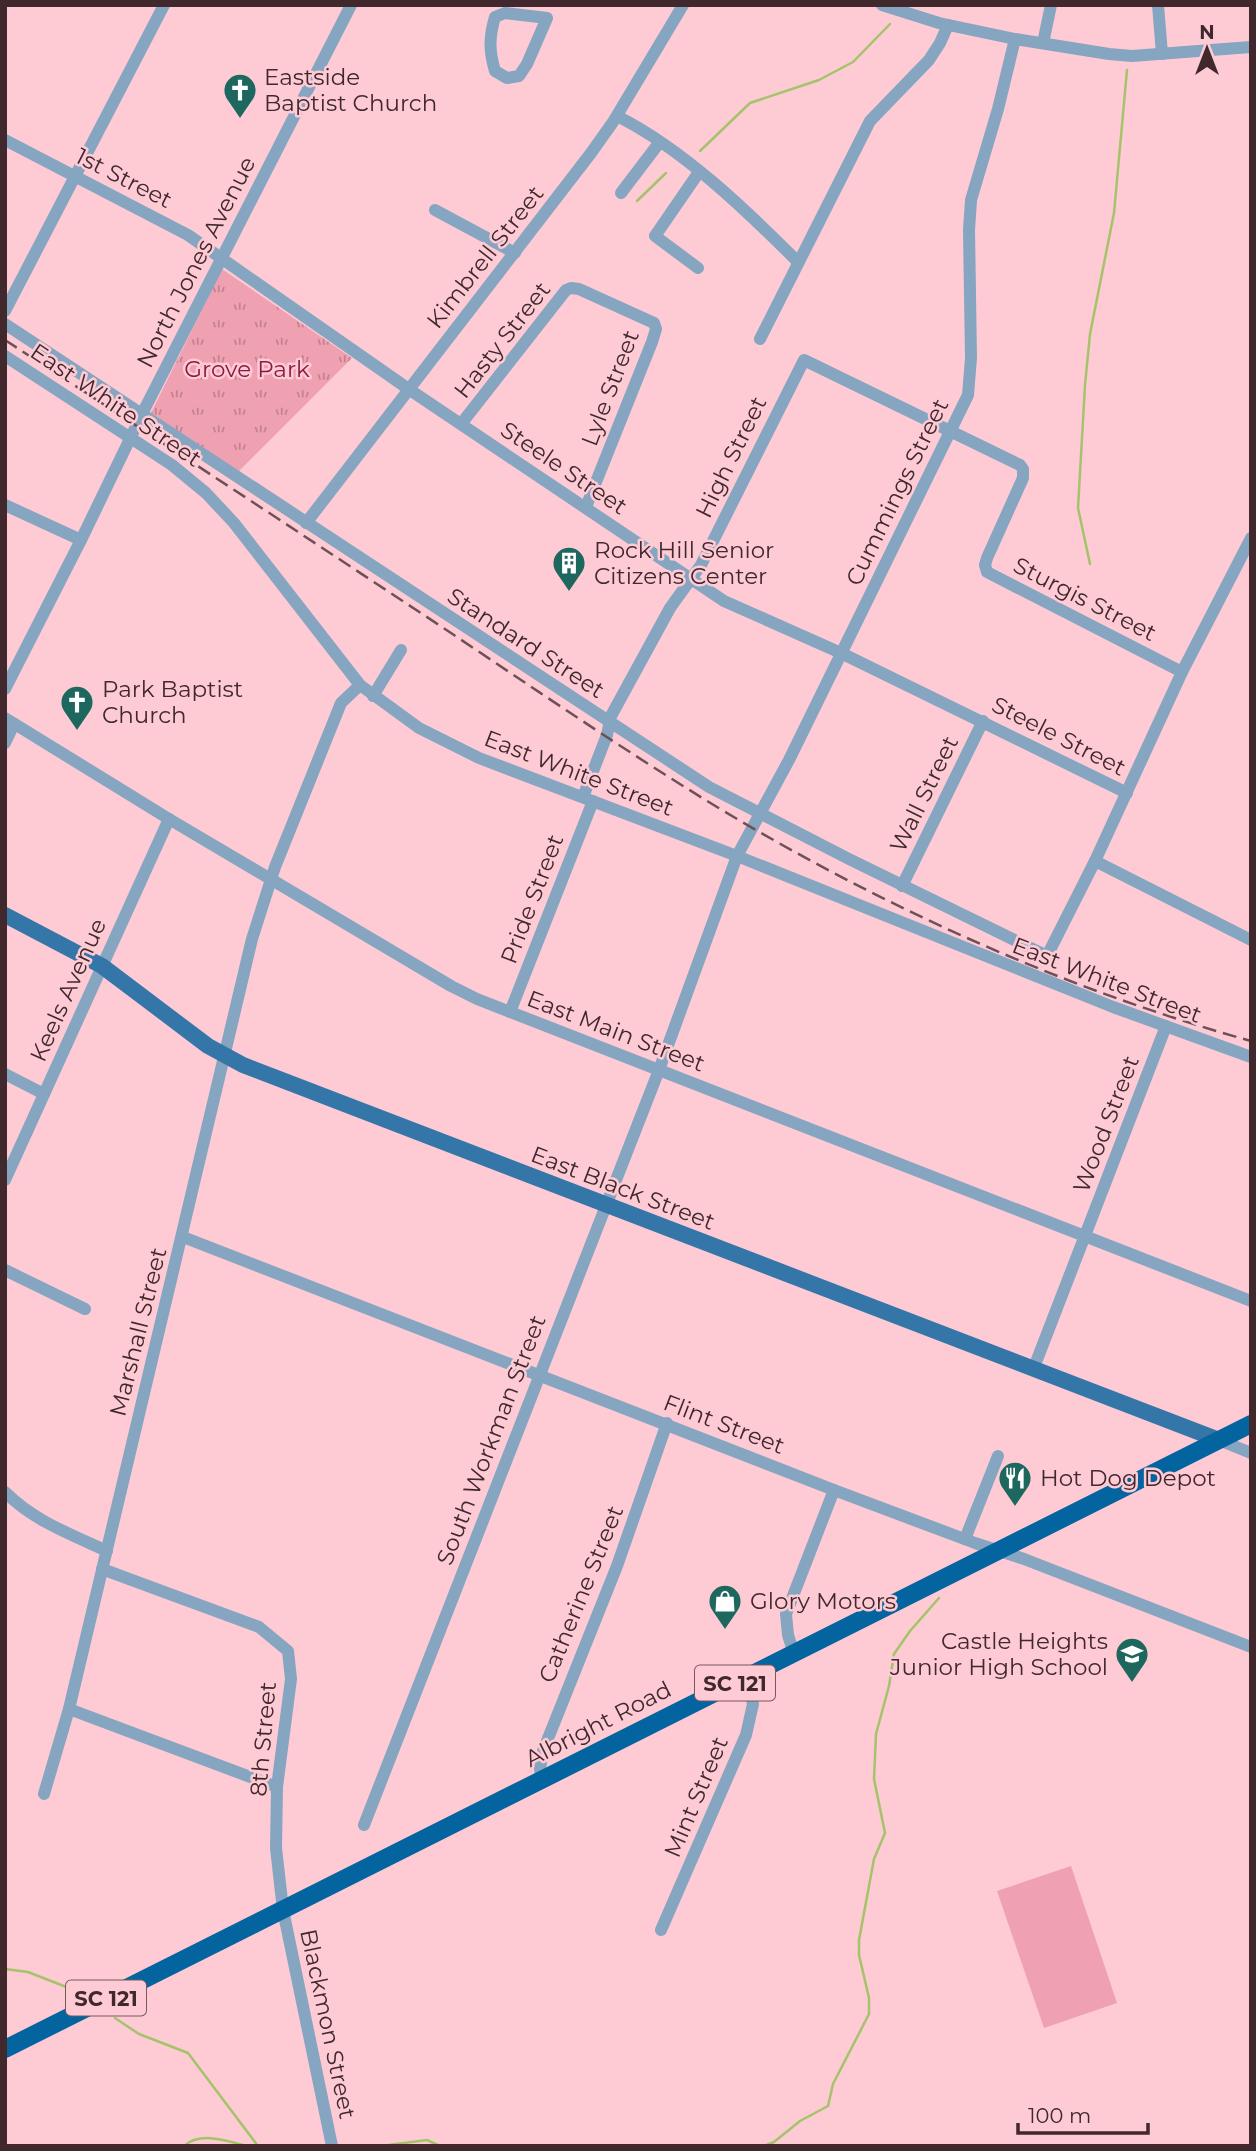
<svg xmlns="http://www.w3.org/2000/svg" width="1256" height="2151" font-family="Montserrat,sans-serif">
<defs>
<pattern id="park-tufts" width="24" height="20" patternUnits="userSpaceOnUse" patternTransform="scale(1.75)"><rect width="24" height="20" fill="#efa0b1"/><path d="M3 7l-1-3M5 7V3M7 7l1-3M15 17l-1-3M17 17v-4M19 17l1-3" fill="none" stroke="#c38290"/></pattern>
</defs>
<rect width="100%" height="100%" fill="#fecbd5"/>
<path fill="url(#park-tufts)" d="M 222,269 L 352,358 L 237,473 L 151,413 Z"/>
<path fill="#efa0b1" d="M 1071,1866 L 1117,2003 L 1044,2028 L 997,1891 Z"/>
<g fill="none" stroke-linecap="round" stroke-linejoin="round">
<g stroke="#a4c36a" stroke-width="2.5">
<path d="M 700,151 L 750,103 L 819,80 L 853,62 L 890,24"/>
<path d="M 637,201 L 666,173"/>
<path d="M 1090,564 L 1078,508 L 1085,385 L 1090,334 L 1114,213 L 1127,70"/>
<path d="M 5,1969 L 28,1972 L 74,1990"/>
<path d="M 115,2018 L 139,2034 L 188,2053 L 258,2146"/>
<path d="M 184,2146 C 200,2131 228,2141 246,2146"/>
<path d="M 381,2146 L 427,2140 L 440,2146"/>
<path d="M 764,2146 L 774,2142 L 800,2121 L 828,2106 L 833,2084 L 869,2014 L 869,1998 L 859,1955 L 859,1940 L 874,1859 L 885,1833 L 874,1779 L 876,1734 L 889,1686 L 894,1654 L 910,1631 L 939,1598"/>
</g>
<g stroke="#85a5c1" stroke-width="12">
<path d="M 882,5 L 939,23 L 1015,39 L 1109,54 L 1132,56 L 1251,47"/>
<path d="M 1158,5 L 1162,54"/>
<path d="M 505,13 L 547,18 L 527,64 L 519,76 L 507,78 L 495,71 C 489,51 489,37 495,17 Z"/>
<path d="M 1043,43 L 1051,5"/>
<path d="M 617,116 C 683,149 746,210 798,262"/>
<path d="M 5,140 L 188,235 L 410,390 L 724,601 L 841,653 L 1127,793"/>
<path d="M 621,193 L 659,143"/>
<path d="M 435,210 L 515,253"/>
<path d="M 698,268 L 655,236 L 699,172"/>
<path d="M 5,311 L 164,5"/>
<path d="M 5,324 L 709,787 L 849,859 L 1047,956 L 1095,861 L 1182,672 L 1251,538"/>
<path d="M 760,339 L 870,121 L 929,60 L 940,43 L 948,25"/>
<path d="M 5,356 L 172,465 L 206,493 L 234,523 L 360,685 L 419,728 L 479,758 L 737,856 L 1113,1007 L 1251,1057"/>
<path d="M 461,424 L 566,290 L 571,288 L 579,289 L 654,323 L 656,329 L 652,342 L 586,507"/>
<path d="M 5,505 L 81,540"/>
<path d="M 306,523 L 591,153 L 613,122 L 683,5"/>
<path d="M 5,689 L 81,540 L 142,414 L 351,5"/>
<path d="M 373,696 L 401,650"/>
<path d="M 5,718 L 169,819 L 451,986 L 477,999 L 1251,1301"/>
<path d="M 5,743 L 14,724"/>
<path d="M 583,797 L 607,735 L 611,716 L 670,608 L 701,565 L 804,360 L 1020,465 L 1023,469 L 1023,478 L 987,558 L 985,565 L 987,572 L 1182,672"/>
<path d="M 1095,861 L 1251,940"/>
<path d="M 902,886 L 983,721"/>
<path d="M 510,1012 L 593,801"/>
<path d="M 5,1074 L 44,1094"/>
<path d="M 5,1180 L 169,819"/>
<path d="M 183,1237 L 834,1490 L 975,1543 L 1024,1559 L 1251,1647"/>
<path d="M 5,1270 L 85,1309"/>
<path d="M 1033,1370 L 1166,1026"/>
<path d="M 1219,1440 L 1251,1453"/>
<path d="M 5,1492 C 34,1521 70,1534 107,1551"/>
<path d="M 965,1539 L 998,1456"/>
<path d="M 102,1569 L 259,1627 L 288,1651 L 291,1679 L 277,1787 L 276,1848 L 283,1910 L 332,2146"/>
<path d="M 794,1654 L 788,1635 L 786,1614 L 834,1490"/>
<path d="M 69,1709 L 277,1787"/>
<path d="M 542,1780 L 540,1769 L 543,1751 L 617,1566 L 667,1423"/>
<path d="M 44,1794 L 69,1709 L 252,939 L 275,867 L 341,703 L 360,685"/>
<path d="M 364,1825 L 659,1070 L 737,856 L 789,760 L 968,395 L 971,358 L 969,230 L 971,200 L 998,109 L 1015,39"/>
<path d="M 661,1930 L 746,1735 L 753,1704 L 747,1677"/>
</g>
<path stroke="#3576a9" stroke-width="16" d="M 5,915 L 102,966 L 208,1046 L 243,1065 L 1219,1440"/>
<path stroke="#03649f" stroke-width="18" d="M 5,2049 L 1251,1424"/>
<path stroke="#6f5057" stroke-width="2.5" stroke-dasharray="14 7" stroke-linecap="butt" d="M 5,340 C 154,437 303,535 451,633 C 539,692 627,752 717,807 C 883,907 1064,989 1251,1041"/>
</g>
<defs>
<symbol id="church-pin" viewBox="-11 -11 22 30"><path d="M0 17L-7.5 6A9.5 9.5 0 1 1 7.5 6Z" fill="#1d675f" stroke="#fecbd5"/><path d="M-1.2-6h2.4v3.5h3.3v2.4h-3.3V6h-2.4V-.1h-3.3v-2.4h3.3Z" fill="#fff"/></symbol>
<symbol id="building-pin" viewBox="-11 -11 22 30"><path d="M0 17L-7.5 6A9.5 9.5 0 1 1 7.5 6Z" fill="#1d675f" stroke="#fecbd5"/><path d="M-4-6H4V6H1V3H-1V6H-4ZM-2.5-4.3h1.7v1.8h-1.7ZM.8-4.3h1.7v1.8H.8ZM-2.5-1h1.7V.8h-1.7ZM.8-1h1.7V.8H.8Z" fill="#fff"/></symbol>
<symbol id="restaurant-pin" viewBox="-11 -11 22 30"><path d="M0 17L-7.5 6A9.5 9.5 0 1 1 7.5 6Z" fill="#1d675f" stroke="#fecbd5"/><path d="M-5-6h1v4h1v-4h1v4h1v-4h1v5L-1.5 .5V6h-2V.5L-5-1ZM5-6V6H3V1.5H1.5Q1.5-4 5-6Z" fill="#fff"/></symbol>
<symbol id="shop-pin" viewBox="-11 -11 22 30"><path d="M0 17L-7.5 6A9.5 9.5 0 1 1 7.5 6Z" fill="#1d675f" stroke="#fecbd5"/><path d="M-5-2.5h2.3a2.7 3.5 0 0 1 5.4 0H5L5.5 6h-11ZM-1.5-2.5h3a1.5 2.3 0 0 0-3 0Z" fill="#fff"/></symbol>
<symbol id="school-pin" viewBox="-11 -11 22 30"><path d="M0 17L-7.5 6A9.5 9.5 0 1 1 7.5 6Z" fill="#1d675f" stroke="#fecbd5"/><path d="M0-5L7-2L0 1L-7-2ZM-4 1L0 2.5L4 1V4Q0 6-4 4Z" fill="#fff"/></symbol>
</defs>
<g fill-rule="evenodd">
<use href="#church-pin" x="221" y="71" width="38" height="52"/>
<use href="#building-pin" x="550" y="544" width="38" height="52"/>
<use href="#church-pin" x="58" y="683" width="38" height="52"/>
<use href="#restaurant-pin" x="996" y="1459" width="38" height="52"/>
<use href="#shop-pin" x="706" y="1582" width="38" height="52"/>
<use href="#school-pin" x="1113" y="1635" width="38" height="52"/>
</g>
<g text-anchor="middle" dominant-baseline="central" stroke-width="5" stroke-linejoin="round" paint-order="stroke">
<g fill="#fecbd5" stroke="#79595f" stroke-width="2">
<rect x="695" y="1665.5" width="80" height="35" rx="5"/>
<rect x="66" y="1980.5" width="80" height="35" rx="5"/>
</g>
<g font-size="21" font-weight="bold" fill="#40282d">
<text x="735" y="1683">SC 121</text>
<text x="106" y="1998">SC 121</text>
</g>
<g font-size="23" fill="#40282d" stroke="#fecbd5" text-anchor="start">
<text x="264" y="77">Eastside<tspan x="264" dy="26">Baptist Church</tspan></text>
<text x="594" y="550">Rock Hill Senior<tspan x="594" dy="26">Citizens Center</tspan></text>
<text x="102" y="689">Park Baptist<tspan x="102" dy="26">Church</tspan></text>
<text x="1040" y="1478">Hot Dog Depot</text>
<text x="750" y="1601">Glory Motors</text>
<text x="1108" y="1641" text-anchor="end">Castle Heights<tspan x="1108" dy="26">Junior High School</tspan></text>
</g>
<g font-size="23" fill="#40282d" stroke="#fecbd5">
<text transform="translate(124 178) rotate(27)">1st Street</text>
<text transform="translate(485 257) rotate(-52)">Kimbrell Street</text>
<text transform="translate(196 262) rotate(-63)">North Jones Avenue</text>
<text transform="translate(502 340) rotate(-52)">Hasty Street</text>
<text transform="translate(610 388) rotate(-69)">Lyle Street</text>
<text transform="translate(116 405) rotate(34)">East White Street</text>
<text transform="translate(731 457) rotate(-64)">High Street</text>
<text transform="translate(564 468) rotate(34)">Steele Street</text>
<text transform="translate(897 492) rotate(-64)">Cummings Street</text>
<text transform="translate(1085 599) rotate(27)">Sturgis Street</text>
<text transform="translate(526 643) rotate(33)">Standard Street</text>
<text transform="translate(1059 736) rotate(27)">Steele Street</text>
<text transform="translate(579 773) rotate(21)">East White Street</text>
<text transform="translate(924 794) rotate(-64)">Wall Street</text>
<text transform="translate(532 899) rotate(-69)">Pride Street</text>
<text transform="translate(1107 980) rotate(21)">East White Street</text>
<text transform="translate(68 990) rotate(-66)">Keels Avenue</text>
<text transform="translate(616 1031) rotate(21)">East Main Street</text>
<text transform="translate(1106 1124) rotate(-69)">Wood Street</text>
<text transform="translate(623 1188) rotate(21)">East Black Street</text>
<text transform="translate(138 1332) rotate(-76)">Marshall Street</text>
<text transform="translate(724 1424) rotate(21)">Flint Street</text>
<text transform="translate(491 1440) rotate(-69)">South Workman Street</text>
<text transform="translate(581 1594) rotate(-68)">Catherine Street</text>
<text transform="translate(598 1724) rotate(-27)">Albright Road</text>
<text transform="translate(263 1739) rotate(-85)">8th Street</text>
<text transform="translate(696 1797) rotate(-67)">Mint Street</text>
<text transform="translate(328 2024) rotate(78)">Blackmon Street</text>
</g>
<g font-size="23" fill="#8c1843" stroke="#fecbd5">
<text x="247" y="369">Grove Park</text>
</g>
</g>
<rect width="1256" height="2151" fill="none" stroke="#40282d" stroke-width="14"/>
<g transform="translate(1207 49)" stroke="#fecbd5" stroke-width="5" paint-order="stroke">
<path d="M0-5L12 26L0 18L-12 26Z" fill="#40282d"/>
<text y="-10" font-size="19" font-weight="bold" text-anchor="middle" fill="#40282d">N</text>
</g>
<path d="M1018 2123v10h130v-10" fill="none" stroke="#40282d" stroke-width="3.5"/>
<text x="1028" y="2123" font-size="21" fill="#40282d" stroke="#fecbd5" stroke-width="5" paint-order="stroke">100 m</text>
</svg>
